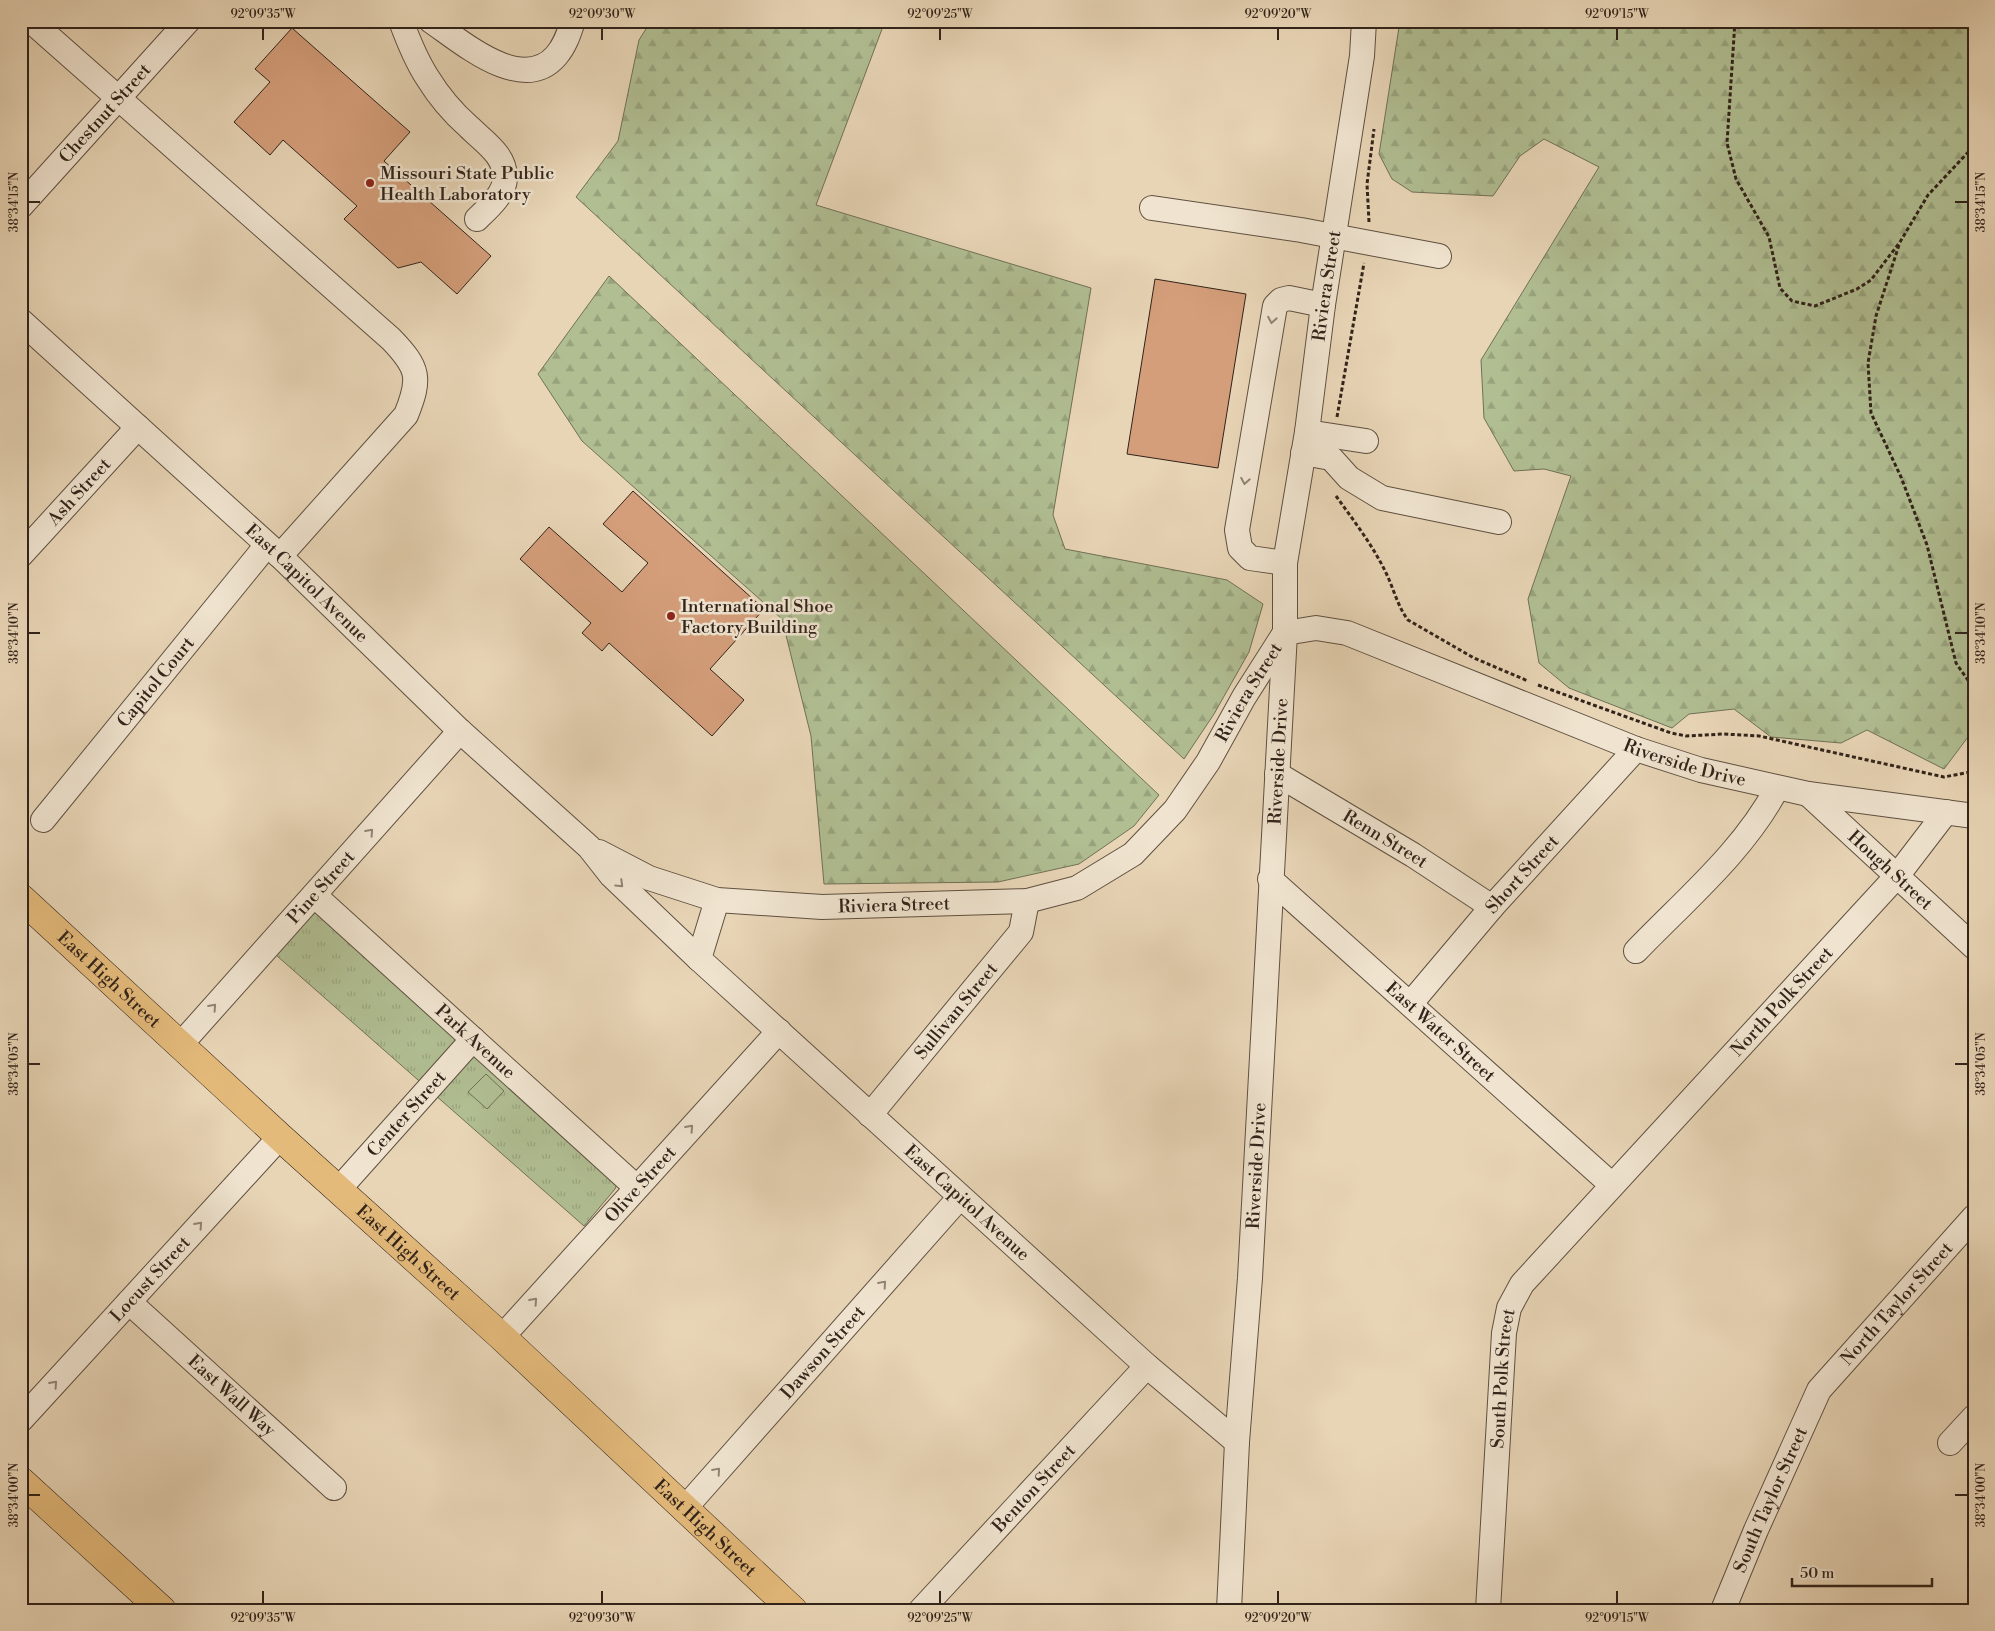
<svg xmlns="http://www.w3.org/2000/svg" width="1995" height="1631" font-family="'Libre Bodoni',serif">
<defs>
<pattern id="grass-tufts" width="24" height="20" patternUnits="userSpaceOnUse" patternTransform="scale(1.25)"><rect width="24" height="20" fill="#b0be92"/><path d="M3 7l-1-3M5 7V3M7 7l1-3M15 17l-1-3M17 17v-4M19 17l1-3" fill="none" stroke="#98a37d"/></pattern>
<pattern id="forest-firs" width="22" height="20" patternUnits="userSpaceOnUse" patternTransform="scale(1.25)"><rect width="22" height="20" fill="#b0be92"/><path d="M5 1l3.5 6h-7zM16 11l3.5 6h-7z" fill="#98a37d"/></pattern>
</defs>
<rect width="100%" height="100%" fill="#e8d5b6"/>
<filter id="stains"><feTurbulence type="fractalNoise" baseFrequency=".004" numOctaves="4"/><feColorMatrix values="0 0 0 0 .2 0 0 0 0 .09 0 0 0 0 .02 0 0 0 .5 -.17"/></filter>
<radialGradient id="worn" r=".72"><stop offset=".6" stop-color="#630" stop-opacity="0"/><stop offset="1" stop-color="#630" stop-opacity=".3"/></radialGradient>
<path fill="url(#grass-tufts)" stroke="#707056" d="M 318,912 L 617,1184 L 615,1189 L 584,1226 L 276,955 L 311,914 Z"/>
<g fill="url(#forest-firs)" stroke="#707056">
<path d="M 651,21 L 885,21 L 816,205 L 1091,288 L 1053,515 L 1065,549 L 1227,580 L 1263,604 L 1249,652 L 1214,714 L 1184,759 L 576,197 L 618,141 L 639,40 Z"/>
<path d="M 1400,21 L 1974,21 L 1974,729 L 1944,769 L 1867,730 L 1841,743 L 1771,737 L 1734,709 L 1689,714 L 1672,728 L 1569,688 L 1539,663 L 1528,599 L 1571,476 L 1544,469 L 1514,471 L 1484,418 L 1481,360 L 1599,167 L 1544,139 L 1520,156 L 1493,196 L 1412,192 L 1392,179 L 1379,154 Z"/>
<path d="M 609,276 L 1159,795 L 1134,826 L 1079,864 L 998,882 L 824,884 L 811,736 L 782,619 L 582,441 L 538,374 Z"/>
</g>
<path fill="#b0be92" stroke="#707056" d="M 486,1074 L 504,1091 L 487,1109 L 468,1092 Z"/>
<g fill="#d49e7a" stroke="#31231a">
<path d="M 292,28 L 410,132 L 384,161 L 491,256 L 457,294 L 421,262 L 398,268 L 344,219 L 357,206 L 283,140 L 270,155 L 234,122 L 270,82 L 255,69 Z"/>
<path d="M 1155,279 L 1246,294 L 1218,468 L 1127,454 Z"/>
<path d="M 633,491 L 764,609 L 710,669 L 744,700 L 712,736 L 609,643 L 602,651 L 582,633 L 591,623 L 520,559 L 549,527 L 622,592 L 648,563 L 603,524 Z"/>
</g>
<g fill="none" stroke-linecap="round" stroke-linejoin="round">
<defs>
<g id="minor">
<path d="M 31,21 L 391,339 C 419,368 421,378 406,415 L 280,556"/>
<path d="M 401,21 C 408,40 416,60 427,77 C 438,95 453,113 469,127 C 484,142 506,155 505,179 C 504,195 487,209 477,219"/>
<path d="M 431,21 C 462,42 522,95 556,56 C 565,46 569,33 573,21"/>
<path id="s1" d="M 21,206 L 188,21"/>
<path d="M 1152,208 L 1301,230 L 1439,256"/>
<path id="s2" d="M 21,321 L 280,556 L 460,731 L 589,847 L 611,875 L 699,959"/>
<path d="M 1307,432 L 1366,441"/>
<path d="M 1303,453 L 1331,458 L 1349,478 L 1382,498 L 1499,522"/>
<path id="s3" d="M 21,555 L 138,427"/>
<path d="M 1285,563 L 1250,558 L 1240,548 L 1237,530 L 1275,306 L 1281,300 L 1289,298 L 1323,305"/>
<path id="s4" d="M 1285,633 L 1316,628 L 1347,633 L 1636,749 L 1701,770 L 1808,794 L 1974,816"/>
<path id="s5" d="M 1277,774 L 1413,855 L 1492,907"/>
<path id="s6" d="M 1808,794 L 1974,947"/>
<path id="s7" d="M 43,820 L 267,545"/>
<path id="s8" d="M 599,852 L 649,878 L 717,900 L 822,907 L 1027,901 L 1077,888 L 1133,854 L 1175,810 L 1208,762 L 1244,697 L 1284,634"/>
<path id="s9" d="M 1270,879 L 1612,1185"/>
<path id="s10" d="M 314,895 L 636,1187"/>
<path id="s11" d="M 717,900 L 699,959 L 1147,1366 L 1237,1442"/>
<path d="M 1636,951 C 1684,901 1744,851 1777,788"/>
<path id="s12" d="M 1411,1003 L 1492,907 L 1636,749"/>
<path id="s13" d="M 181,1044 L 460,731"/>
<path id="s14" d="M 870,1115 L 1021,932 L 1027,901"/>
<path id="s15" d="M 339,1189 L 473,1039"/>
<path id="s16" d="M 129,1302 L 334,1488"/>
<path id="s17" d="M 502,1337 L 779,1031"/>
<path id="s18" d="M 21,1420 L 280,1137"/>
<path d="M 1950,1443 L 1974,1417"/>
<path id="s19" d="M 685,1508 L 960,1197"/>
<path id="s20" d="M 921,1610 L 1147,1366"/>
<path id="s21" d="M 1229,1610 L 1237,1442 L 1250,1278 L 1285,633 L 1285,563 L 1307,432 L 1323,305 L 1362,56 L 1364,21"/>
<path id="s22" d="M 1488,1610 L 1504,1333 L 1509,1308 L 1522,1284 L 1897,876 L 1946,812"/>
<path id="s23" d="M 1723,1610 L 1756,1530 L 1819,1390 L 1974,1217"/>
</g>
<g id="major">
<path id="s24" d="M 21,898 L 280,1137 L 502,1337 L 793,1610"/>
<path d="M 21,1481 L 162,1610"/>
</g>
</defs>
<use href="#minor" stroke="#5f5041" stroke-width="26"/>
<use href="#major" stroke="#31231a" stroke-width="29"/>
<g stroke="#31231a" stroke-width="3" stroke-dasharray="4 2.5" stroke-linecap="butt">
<path d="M 1735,21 L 1727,143 L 1736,179 L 1769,237 L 1780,288 L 1792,301 L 1815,306 L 1857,289 L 1871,280 L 1900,242 L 1928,195 L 1974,146"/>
<path d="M 1369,222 L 1367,184 L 1374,129"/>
<path d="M 1899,245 L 1876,316 L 1868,363 L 1871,413 L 1901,477 L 1927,545 L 1956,663 L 1974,689"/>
<path d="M 1337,417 L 1364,263"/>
<path d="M 1336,496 C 1354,521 1374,547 1387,575 C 1394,590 1398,607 1408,620 L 1474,658 L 1528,681"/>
<path d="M 1538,685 L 1671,733 L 1686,736 L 1724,734 L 1759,736 L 1944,777 L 1970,772 L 1974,769"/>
</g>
<use href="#minor" stroke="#f0e4d0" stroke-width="24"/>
<use href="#major" stroke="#e4ba7b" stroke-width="28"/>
</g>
<defs><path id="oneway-chevron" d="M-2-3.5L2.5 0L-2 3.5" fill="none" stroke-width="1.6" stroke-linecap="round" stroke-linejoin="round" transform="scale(1.25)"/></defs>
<g stroke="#908475">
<use href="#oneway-chevron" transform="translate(1272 320) rotate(100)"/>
<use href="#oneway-chevron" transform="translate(1245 481) rotate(100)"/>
<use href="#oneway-chevron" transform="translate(370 832) rotate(-48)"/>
<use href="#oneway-chevron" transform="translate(620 884) rotate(44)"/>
<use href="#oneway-chevron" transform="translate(213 1007) rotate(-48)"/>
<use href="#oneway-chevron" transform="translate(690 1128) rotate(-48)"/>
<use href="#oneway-chevron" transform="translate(199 1225) rotate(-48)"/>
<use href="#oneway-chevron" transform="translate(883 1284) rotate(-49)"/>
<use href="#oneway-chevron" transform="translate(534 1301) rotate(-48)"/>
<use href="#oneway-chevron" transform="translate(54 1384) rotate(-48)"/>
<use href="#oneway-chevron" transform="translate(717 1471) rotate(-49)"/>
</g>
<path fill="none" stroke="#31231a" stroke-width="2" d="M 263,28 L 263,40M 602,28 L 602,40M 940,28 L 940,40M 1278,28 L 1278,40M 1617,28 L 1617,40M 28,202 L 40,202M 1955,202 L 1968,202M 28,633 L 40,633M 1955,633 L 1968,633M 28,1064 L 40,1064M 1955,1064 L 1968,1064M 28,1495 L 40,1495M 1955,1495 L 1968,1495M 263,1591 L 263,1604M 602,1591 L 602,1604M 940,1591 L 940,1604M 1278,1591 L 1278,1604M 1617,1591 L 1617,1604"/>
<g fill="#8f2418" stroke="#f0e4d0" stroke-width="2">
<circle cx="370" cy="183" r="5"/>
<circle cx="671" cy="616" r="5"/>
</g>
<g text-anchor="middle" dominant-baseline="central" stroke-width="5" stroke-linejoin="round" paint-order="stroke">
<g font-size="18" fill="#31231a" stroke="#f0e4d0">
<text stroke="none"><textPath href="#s1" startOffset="125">Chestnut Street</textPath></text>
<text stroke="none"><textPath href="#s21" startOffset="1329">Riviera Street</textPath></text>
<text stroke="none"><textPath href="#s3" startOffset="86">Ash Street</textPath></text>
<text stroke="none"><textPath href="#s2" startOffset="388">East Capitol Avenue</textPath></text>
<text stroke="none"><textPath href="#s7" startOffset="178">Capitol Court</textPath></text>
<text stroke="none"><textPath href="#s8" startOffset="755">Riviera Street</textPath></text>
<text stroke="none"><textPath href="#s21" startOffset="850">Riverside Drive</textPath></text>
<text stroke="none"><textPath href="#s4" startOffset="425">Riverside Drive</textPath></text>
<text stroke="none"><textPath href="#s5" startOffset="126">Renn Street</textPath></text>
<text stroke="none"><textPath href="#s6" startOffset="112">Hough Street</textPath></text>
<text stroke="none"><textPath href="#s12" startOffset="170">Short Street</textPath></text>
<text stroke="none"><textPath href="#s13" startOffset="210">Pine Street</textPath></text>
<text stroke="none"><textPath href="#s8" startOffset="305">Riviera Street</textPath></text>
<text stroke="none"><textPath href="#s24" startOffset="120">East High Street</textPath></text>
<text stroke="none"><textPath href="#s22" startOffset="714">North Polk Street</textPath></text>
<text stroke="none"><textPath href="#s14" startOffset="135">Sullivan Street</textPath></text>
<text stroke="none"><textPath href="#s9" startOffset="229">East Water Street</textPath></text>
<text stroke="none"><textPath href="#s10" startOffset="218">Park Avenue</textPath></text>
<text stroke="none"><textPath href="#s15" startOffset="101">Center Street</textPath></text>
<text stroke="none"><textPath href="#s21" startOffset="445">Riverside Drive</textPath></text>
<text stroke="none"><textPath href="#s17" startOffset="206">Olive Street</textPath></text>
<text stroke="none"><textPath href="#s11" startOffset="424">East Capitol Avenue</textPath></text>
<text stroke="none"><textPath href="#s24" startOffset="525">East High Street</textPath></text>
<text stroke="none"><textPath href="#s18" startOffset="191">Locust Street</textPath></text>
<text stroke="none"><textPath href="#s23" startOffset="356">North Taylor Street</textPath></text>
<text stroke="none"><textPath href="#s19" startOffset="208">Dawson Street</textPath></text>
<text stroke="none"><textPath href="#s22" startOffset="232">South Polk Street</textPath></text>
<text stroke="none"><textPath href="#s16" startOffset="139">East Wall Way</textPath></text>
<text stroke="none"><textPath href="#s20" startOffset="166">Benton Street</textPath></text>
<text stroke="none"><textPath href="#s23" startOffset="120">South Taylor Street</textPath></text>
<text stroke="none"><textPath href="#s24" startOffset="930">East High Street</textPath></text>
</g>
<g font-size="18" fill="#31231a" stroke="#f0e4d0" text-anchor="start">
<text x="380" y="173">Missouri State Public<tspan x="380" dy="21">Health Laboratory</tspan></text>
<text x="681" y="606">International Shoe<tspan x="681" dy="21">Factory Building</tspan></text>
</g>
</g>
<rect width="1995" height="1631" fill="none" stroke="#e8d5b6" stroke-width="55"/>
<path d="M1792 1578v8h140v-8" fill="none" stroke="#31231a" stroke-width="2.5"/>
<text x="1800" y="1578" font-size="15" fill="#31231a" stroke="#f0e4d0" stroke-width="4" paint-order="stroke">50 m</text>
<rect x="28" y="28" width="1940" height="1576" fill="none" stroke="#31231a" stroke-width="2"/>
<g font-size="12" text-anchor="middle" fill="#31231a">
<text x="263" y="18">92°09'35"W</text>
<text x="602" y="18">92°09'30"W</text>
<text x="940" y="18">92°09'25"W</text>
<text x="1278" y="18">92°09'20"W</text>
<text x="1617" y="18">92°09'15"W</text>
<text transform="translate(14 202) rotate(-90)" y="4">38°34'15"N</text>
<text transform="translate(1981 202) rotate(-90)" y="4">38°34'15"N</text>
<text transform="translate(14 633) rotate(-90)" y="4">38°34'10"N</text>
<text transform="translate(1981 633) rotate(-90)" y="4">38°34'10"N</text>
<text transform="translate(14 1064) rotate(-90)" y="4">38°34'05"N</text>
<text transform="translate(1981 1064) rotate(-90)" y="4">38°34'05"N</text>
<text transform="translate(14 1495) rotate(-90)" y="4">38°34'00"N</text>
<text transform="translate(1981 1495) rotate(-90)" y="4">38°34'00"N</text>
<text x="263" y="1622">92°09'35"W</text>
<text x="602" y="1622">92°09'30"W</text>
<text x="940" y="1622">92°09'25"W</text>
<text x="1278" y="1622">92°09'20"W</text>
<text x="1617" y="1622">92°09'15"W</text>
</g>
<rect width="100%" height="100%" filter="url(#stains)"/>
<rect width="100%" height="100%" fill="url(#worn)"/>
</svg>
